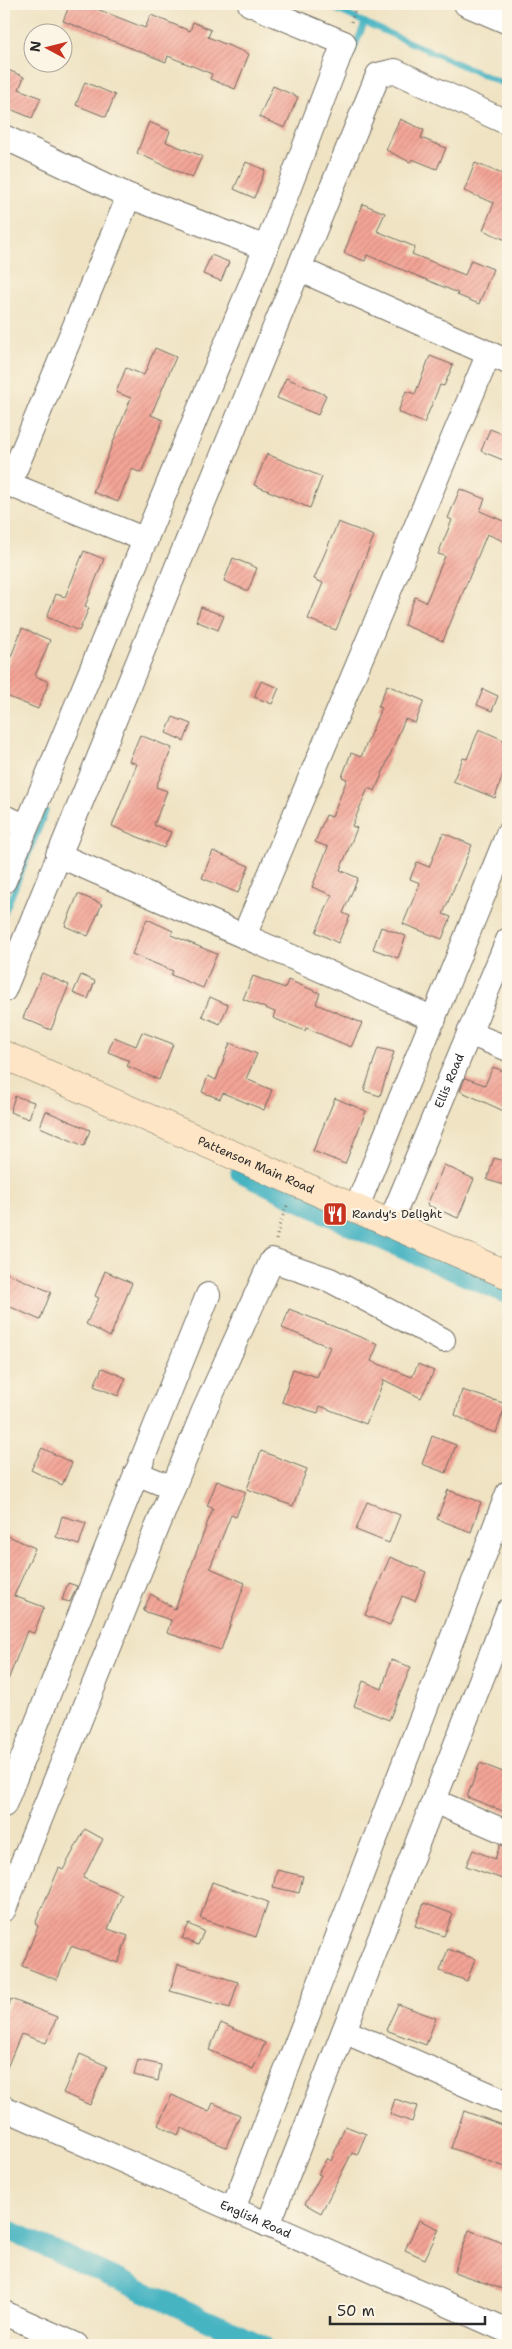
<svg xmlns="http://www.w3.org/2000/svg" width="512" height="2349" font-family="'Shantell Sans',sans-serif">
<defs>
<pattern id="building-hatch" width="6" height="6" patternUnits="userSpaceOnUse" patternTransform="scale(1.25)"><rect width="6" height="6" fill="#f3a496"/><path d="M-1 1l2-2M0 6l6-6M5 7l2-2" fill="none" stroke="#d08d81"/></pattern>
</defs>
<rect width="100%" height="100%" fill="#fcf5e5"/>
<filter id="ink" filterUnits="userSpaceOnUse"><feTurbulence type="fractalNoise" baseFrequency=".02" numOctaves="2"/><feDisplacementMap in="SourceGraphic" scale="10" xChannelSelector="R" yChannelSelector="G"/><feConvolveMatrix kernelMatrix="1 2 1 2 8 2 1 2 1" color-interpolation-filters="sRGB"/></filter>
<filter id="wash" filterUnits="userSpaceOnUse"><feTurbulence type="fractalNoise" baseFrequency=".0096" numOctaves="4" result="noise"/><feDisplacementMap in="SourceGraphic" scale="20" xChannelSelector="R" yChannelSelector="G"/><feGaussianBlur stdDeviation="1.12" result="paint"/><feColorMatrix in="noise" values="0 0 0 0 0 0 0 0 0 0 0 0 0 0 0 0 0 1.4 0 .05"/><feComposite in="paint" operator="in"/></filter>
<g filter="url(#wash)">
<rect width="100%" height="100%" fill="#efe3c3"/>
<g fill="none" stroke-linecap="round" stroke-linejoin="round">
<g stroke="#46b4c2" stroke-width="6">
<path d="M 323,4 L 508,86"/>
<path d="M 352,54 L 365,22"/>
<path d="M 4,915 L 46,811"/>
<path d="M 358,1229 L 362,1217"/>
</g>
<g stroke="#46b4c2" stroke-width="21">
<path d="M 241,1172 L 358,1229 L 508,1294"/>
<path d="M 4,2228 L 262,2345"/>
</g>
</g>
<g id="blocks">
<g fill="url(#building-hatch)">
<path d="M 70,4 L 99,4 L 97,9 L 145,28 L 151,15 L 190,31 L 193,22 L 211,30 L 208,37 L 249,54 L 235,89 L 210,79 L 212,74 L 168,56 L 166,62 L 63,21 Z"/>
<path d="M 4,68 L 24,77 L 19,89 L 41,98 L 32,118 L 10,109 L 4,123 Z"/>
<path d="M 85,82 L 115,95 L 106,117 L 76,105 Z"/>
<path d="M 273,86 L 298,97 L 285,128 L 259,117 Z"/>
<path d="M 400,119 L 424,130 L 421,138 L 446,148 L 437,169 L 412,159 L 410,162 L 386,150 Z"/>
<path d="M 149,122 L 170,131 L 166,142 L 202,156 L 192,178 L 137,153 Z"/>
<path d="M 246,162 L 265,170 L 254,198 L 234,189 Z"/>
<path d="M 475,163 L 505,175 L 508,170 L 508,241 L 483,230 L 494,203 L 464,191 Z"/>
<path d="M 363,204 L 385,213 L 377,231 L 415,247 L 412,254 L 465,275 L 471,260 L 493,269 L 479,304 L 457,295 L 458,293 L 367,255 L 365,261 L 344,253 Z"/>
<path d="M 211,255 L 229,262 L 221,281 L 203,274 Z"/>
<path d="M 155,348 L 176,357 L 151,415 L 163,420 L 141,473 L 132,469 L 118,502 L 93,492 L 131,398 L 116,392 L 126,368 L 144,375 Z"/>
<path d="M 430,356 L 453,365 L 444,386 L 440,385 L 424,423 L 398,412 L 406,391 L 415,394 Z"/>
<path d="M 286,378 L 326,395 L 318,415 L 277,398 Z"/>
<path d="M 490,429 L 508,436 L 508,448 L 503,460 L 481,451 Z"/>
<path d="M 267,454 L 322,477 L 310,508 L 254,485 Z"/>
<path d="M 460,489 L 485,499 L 480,511 L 508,523 L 508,543 L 487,534 L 443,641 L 404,625 L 415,597 L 426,602 L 445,556 L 438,554 L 452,520 L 448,518 Z"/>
<path d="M 338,522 L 374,536 L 336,630 L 308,619 L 323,583 L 314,579 Z"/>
<path d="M 84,551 L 104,559 L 85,606 L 89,608 L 79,631 L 47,617 L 56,594 L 65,597 Z"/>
<path d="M 233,558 L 257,568 L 248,591 L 224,581 Z"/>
<path d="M 201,607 L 224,616 L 218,630 L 196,621 Z"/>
<path d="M 22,628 L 50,640 L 35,676 L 49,682 L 38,709 L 4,695 L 4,675 Z"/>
<path d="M 261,681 L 279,688 L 272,704 L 254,697 Z"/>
<path d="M 387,685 L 424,701 L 415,723 L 405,719 L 375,791 L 368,788 L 352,826 L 357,828 L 340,870 L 358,878 L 343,913 L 350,916 L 338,943 L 316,932 L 332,895 L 312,887 L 328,847 L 315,842 L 326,815 L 332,817 L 347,779 L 342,777 L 351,753 L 361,757 L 381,708 L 378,707 Z"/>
<path d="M 483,689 L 498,696 L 492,711 L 477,705 Z"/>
<path d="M 173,717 L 191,724 L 184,741 L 166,733 Z"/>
<path d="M 479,729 L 508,742 L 508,759 L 495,798 L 453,781 L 463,758 L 467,759 Z"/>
<path d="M 140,735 L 172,748 L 156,787 L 167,791 L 154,825 L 171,832 L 164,848 L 112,826 L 137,764 L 129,761 Z"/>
<path d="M 443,833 L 472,845 L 443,914 L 451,917 L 442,939 L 403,924 L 420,883 L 410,879 L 417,862 L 429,867 Z"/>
<path d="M 213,851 L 249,866 L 238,893 L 202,878 Z"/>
<path d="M 78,894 L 102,904 L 88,936 L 65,926 Z"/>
<path d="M 147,919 L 173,931 L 171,935 L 217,954 L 203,988 L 171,975 L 173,971 L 132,954 Z"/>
<path d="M 381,927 L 406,936 L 398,958 L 373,949 Z"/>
<path d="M 42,973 L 69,985 L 51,1030 L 23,1018 Z"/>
<path d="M 81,975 L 95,981 L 88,999 L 73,993 Z"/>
<path d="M 253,976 L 285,988 L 288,980 L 320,993 L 316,1004 L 362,1023 L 351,1047 L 306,1028 L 305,1031 L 273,1018 L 275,1012 L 243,999 Z"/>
<path d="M 210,997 L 228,1005 L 220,1024 L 202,1016 Z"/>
<path d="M 142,1032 L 173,1044 L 159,1080 L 127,1066 L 130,1061 L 108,1052 L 114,1037 L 136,1046 Z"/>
<path d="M 230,1043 L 257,1054 L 246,1079 L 272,1090 L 264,1110 L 223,1093 L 220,1099 L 202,1092 L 208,1076 L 216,1080 Z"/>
<path d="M 378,1048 L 394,1052 L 380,1096 L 364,1091 Z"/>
<path d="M 493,1067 L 508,1073 L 508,1113 L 460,1091 L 465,1078 L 485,1085 Z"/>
<path d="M 15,1096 L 34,1102 L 29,1119 L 10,1112 Z"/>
<path d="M 335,1098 L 366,1111 L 345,1164 L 313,1151 Z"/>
<path d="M 46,1111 L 90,1130 L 84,1146 L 40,1127 Z"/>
<path d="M 494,1158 L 508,1162 L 508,1186 L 487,1180 Z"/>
<path d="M 444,1165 L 474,1179 L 458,1218 L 427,1205 Z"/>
<path d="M 105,1271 L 132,1283 L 110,1337 L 86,1324 L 99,1298 L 95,1296 Z"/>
<path d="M 4,1272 L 51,1292 L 40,1320 L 4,1304 Z"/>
<path d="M 289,1309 L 378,1344 L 371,1361 L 412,1377 L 418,1364 L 434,1371 L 421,1398 L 384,1380 L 366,1424 L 320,1406 L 318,1413 L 282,1402 L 293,1369 L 317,1377 L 330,1347 L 282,1328 Z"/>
<path d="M 102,1368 L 126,1378 L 118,1396 L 94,1386 Z"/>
<path d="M 462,1390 L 506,1404 L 496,1433 L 481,1428 L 455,1415 Z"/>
<path d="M 432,1436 L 456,1445 L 446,1473 L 422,1464 Z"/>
<path d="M 42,1448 L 72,1463 L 62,1485 L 31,1470 Z"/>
<path d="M 261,1451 L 307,1469 L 293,1506 L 247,1489 Z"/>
<path d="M 217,1481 L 246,1492 L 236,1517 L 231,1515 L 210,1568 L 245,1583 L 221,1650 L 167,1633 L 171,1620 L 143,1611 L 151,1594 L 175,1609 L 213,1508 L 207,1506 Z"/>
<path d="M 448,1490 L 481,1502 L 471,1532 L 437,1519 Z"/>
<path d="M 367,1502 L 400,1515 L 389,1543 L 356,1530 Z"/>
<path d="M 62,1516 L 86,1523 L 79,1545 L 56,1537 Z"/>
<path d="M 4,1534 L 35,1548 L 14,1596 L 44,1607 L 34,1633 L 27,1631 L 5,1688 Z"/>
<path d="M 390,1557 L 426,1572 L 415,1601 L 402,1596 L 390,1625 L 365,1615 Z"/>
<path d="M 68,1583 L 77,1586 L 70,1602 L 62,1600 Z"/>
<path d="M 391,1660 L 411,1667 L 389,1720 L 354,1706 L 363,1681 L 382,1689 Z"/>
<path d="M 480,1763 L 508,1774 L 508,1813 L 467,1797 Z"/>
<path d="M 85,1829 L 103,1839 L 83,1878 L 122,1895 L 108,1929 L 128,1936 L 118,1963 L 71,1946 L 57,1980 L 22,1966 L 38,1926 L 35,1924 L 59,1868 L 63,1870 Z"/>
<path d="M 500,1845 L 508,1847 L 508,1881 L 466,1866 L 473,1850 L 495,1859 Z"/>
<path d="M 277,1870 L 303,1876 L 299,1893 L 273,1887 Z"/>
<path d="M 212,1882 L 268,1902 L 256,1937 L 200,1918 Z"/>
<path d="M 424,1903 L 453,1914 L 444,1936 L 415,1926 Z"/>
<path d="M 189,1924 L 204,1931 L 198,1945 L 182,1938 Z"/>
<path d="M 448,1949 L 475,1959 L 467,1981 L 440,1971 Z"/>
<path d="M 178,1964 L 238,1982 L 230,2008 L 170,1991 Z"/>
<path d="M 11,1999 L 57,2017 L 46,2043 L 21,2034 L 4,2075 L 4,2017 Z"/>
<path d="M 398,2004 L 436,2018 L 426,2045 L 386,2030 Z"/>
<path d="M 221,2023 L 265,2043 L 253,2069 L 209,2050 Z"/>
<path d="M 80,2054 L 107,2066 L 90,2105 L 63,2093 Z"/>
<path d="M 138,2060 L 161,2065 L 158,2081 L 134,2075 Z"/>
<path d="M 172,2095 L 209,2112 L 213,2103 L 240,2115 L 226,2147 L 181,2128 L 178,2135 L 158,2125 Z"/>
<path d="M 395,2099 L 417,2106 L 412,2122 L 390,2114 Z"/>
<path d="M 464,2111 L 508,2127 L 508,2168 L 451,2148 Z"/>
<path d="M 345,2126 L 366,2134 L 357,2155 L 352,2153 L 321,2213 L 305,2204 L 321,2175 L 318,2174 L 327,2158 L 331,2161 Z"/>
<path d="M 419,2220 L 439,2229 L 425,2259 L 405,2250 Z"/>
<path d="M 469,2230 L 508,2245 L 508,2291 L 454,2272 Z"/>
</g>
</g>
</g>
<g filter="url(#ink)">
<use href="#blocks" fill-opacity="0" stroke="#706b60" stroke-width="1"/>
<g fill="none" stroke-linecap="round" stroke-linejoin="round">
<defs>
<g id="street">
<path d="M 466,4 L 508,22"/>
<path d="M 4,137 L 129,196 L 266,248"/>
<path d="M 299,269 L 508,362"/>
<path d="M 4,482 L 146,540"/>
<path d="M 9,484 L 129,196"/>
<path d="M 4,817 L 26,826"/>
<path d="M 58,855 L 434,1019"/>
<path d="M 4,881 L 266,248 L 344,43 L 250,4"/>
<path d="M 244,936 L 489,353"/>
<path d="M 4,990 L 378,75 L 395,71 L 508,123"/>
<path d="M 469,1033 L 508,1049"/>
<path d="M 356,1209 L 508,834"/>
<path id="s1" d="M 390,1223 L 508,940"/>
<path d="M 136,1473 L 173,1488"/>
<path d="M 434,1801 L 508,1833"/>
<path d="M 4,1805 L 208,1295"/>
<path d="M 4,1909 L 203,1413 L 272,1260 L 330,1280 L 443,1340"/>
<path d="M 344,2031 L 508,2103"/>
<path id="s2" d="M 4,2108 L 508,2331"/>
<path d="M 233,2209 L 508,1493"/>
<path d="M 268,2225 L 508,1611"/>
<path d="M 4,2313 L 76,2345"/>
</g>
<g id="secondary">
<path id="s3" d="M 4,1055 L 508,1275"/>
</g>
</defs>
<use href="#street" stroke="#706b60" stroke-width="26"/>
<use href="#secondary" stroke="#706b60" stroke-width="29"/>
<g stroke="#706b60" stroke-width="3" stroke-dasharray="1 4" stroke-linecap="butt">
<path d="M 351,22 L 357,4"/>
<path d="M 276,1240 L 279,1226 L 288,1203"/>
</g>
<use href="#street" stroke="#fff" stroke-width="24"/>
<use href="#secondary" stroke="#fde5c5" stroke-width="28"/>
</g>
</g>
<defs>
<symbol id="restaurant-square" viewBox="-11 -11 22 22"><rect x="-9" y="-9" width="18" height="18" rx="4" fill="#c8321e" stroke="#fcf5e5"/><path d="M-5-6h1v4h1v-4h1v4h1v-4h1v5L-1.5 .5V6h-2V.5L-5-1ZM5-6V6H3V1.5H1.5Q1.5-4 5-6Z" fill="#fff"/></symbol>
</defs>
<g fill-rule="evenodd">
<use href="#restaurant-square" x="321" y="1200" width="28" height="28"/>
</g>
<g text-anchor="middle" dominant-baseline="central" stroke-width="4.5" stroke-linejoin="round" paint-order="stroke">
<g font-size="12" fill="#2b2b2b" stroke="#fcf5e5">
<text stroke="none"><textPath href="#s1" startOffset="154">Ellis Road</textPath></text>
<text stroke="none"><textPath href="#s3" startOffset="275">Pattenson Main Road</textPath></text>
<text stroke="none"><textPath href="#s2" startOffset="275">English Road</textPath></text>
</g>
<g font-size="12" fill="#2b2b2b" stroke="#fcf5e5" text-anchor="start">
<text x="352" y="1214">Randy's Delight</text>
</g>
</g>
<rect width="512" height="2349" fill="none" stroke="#fcf5e5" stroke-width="20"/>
<g transform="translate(48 48) rotate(277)"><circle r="24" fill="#fcf5e5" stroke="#a8a49b"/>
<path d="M0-4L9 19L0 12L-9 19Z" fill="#c8321e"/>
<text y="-8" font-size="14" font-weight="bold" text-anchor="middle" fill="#2b2b2b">N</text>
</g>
<path d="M330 2316v8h155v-8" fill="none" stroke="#2b2b2b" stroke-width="2.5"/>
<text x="337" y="2316" font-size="15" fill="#2b2b2b" stroke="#fcf5e5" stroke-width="4" paint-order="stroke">50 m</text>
</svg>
